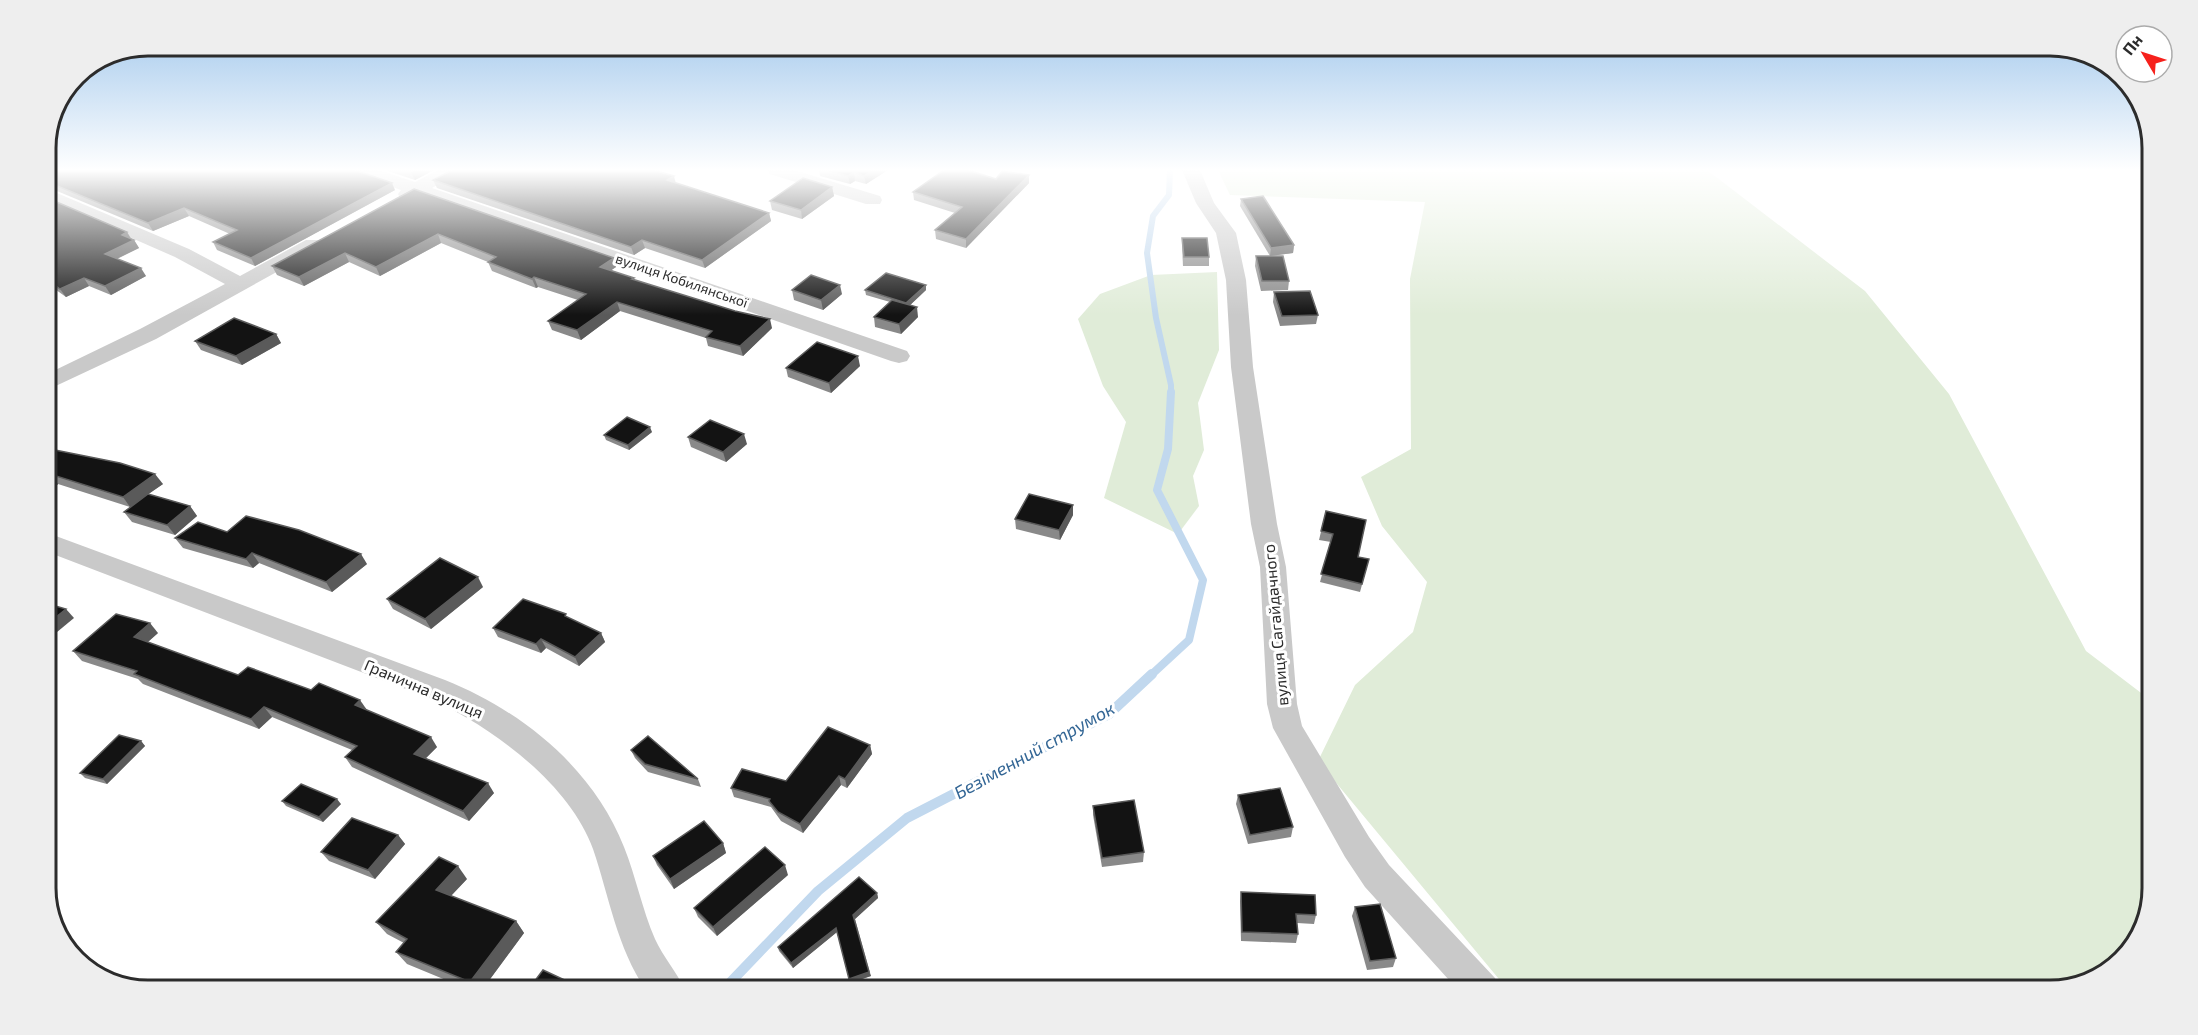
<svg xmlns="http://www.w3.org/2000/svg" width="2198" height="1035" font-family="'Exo 2',sans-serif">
<rect width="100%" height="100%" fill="#fff"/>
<g fill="#e0ecd8">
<path d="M 1218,170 L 1707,170 L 1865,291 L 1949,394 L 2086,651 L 2153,702 L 2153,887 L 2145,927 L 2108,972 L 2050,990 L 1508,990 L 1318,761 L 1355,685 L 1413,632 L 1427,582 L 1382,526 L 1361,477 L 1411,449 L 1410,279 L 1425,202 L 1230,195 Z"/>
<path d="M 1217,272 L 1219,350 L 1198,403 L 1204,450 L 1193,476 L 1199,506 L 1178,534 L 1104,498 L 1126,422 L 1103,386 L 1078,319 L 1100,294 L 1151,275 Z"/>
</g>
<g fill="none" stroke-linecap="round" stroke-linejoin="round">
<path stroke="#c1d8ee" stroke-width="6" d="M 1170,170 L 1169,195 L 1153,216 L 1147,253 L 1156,318 L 1171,385 L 1171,393"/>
<path stroke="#c1d8ee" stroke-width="8" d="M 1150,676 L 1189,640 L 1203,580 L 1157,490 L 1168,449 L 1171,392"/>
<path stroke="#c1d8ee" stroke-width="10" d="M 723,990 L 818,891 L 907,818 L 1109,714 L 1152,674"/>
<g fill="#c9c9c9" fill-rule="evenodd">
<path d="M 353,170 L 379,170 L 415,182 L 438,170 L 460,170 L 457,174 L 432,188 L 907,351 L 910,356 L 907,361 L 899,363 L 891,361 L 418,196 L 407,200 L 400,198 L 398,194 L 401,190 L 356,174 Z"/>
<path d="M 767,170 L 794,170 L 880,196 L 882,200 L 880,204 L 866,204 L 770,174 Z"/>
<path d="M 1182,170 L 1200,170 L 1214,203 L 1236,233 L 1246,280 L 1253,367 L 1277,524 L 1286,567 L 1297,704 L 1302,726 L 1369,837 L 1389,865 L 1495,978 L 1500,990 L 1458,990 L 1365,887 L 1345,857 L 1273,728 L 1267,704 L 1260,567 L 1251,524 L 1231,367 L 1226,280 L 1216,233 L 1196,203 Z"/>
<path d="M 45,188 L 189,249 L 240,276 L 306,240 L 320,240 L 323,244 L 320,248 L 156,339 L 45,391 L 45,375 L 140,329 L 225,284 L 175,257 L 45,200 Z"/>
<path d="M 45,532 L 445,680 C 522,711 593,768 624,847 C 636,877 642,909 655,939 C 663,957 677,972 685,990 L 646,990 C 617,948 609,896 593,849 C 569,782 487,723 424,696 L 45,551 Z"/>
</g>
</g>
<g fill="#898989">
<path d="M 45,170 L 395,190 L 255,266 L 217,250 L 213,242 L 230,234 L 189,216 L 153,231 L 45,186 Z"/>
<path d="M 385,170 L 434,170 L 415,180 Z"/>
<path d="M 819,170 L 888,170 L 866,184 L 855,181 L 850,184 L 820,176 Z"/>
<path d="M 1029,175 L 1029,183 L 966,248 L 936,239 L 935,230 L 955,213 L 914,200 L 913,192 L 996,179 Z"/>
<path d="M 433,180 L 676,183 L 769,213 L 771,221 L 705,268 L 645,248 L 634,255 L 437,188 Z"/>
<path d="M 832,187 L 834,196 L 802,219 L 772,210 L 770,201 Z"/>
<path d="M 414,189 L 614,258 L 616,267 L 611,270 L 635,280 L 772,328 L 743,356 L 708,346 L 706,338 L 620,311 L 581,340 L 552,330 L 548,321 L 578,300 L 538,287 L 536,288 L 492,271 L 488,262 L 441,243 L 380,276 L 349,262 L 304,286 L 277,275 L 272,266 Z"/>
<path d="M 45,197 L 134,240 L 139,248 L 117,259 L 146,276 L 111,295 L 89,286 L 66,297 L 45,282 Z"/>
<path d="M 1241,199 L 1294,245 L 1293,253 L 1270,256 L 1240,206 Z"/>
<path d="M 1182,238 L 1209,257 L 1209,266 L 1183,266 L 1182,247 Z"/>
<path d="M 1256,256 L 1289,281 L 1288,290 L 1261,291 L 1255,266 Z"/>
<path d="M 792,290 L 842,294 L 823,310 L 794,300 Z"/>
<path d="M 865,290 L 926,290 L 910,305 L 918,317 L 901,334 L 875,327 L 874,317 L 890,302 L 866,295 Z"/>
<path d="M 1274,292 L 1318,315 L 1316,324 L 1280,326 L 1273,302 Z"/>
<path d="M 276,334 L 281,343 L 242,365 L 201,350 L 195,341 Z"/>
<path d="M 860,366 L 831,393 L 788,377 L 786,368 Z"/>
<path d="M 652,432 L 629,450 L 606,440 L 604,435 Z"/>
<path d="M 688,437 L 747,444 L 726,462 L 691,447 Z"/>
<path d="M 45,448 L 163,484 L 148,494 L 190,506 L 197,516 L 175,535 L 132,522 L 124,512 L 130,507 L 58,484 L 55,487 L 45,485 Z"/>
<path d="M 1073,505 L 1073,515 L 1060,540 L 1016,529 L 1015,519 Z"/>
<path d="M 1326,511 L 1358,557 L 1369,559 L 1360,592 L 1320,582 L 1331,542 L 1319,540 Z"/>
<path d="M 227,532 L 367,564 L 332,592 L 259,563 L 253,568 L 183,548 L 175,538 Z"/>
<path d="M 483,587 L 431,629 L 393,609 L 387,599 Z"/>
<path d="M 567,617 L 601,633 L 605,642 L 579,666 L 546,648 L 541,653 L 498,637 L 493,628 Z"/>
<path d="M 158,633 L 148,642 L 238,675 L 311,690 L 367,710 L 437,747 L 426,758 L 494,793 L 469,821 L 352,767 L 345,757 L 352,750 L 272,717 L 259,729 L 143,684 L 138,679 L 82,661 L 73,651 Z"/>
<path d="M 141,741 L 145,746 L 107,784 L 85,778 L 80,773 Z"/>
<path d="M 870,745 L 872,754 L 847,788 L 841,785 L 803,833 L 781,821 L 771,807 L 734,797 L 731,788 L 786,781 Z"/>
<path d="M 631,750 L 698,779 L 701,787 L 648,772 L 635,758 Z"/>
<path d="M 1238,795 L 1293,827 L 1291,837 L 1248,844 L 1236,804 Z"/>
<path d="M 282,801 L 341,804 L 323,822 L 286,806 Z"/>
<path d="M 1093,806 L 1144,852 L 1143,862 L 1102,867 L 1093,815 Z"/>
<path d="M 398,835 L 405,844 L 375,879 L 329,861 L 321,852 Z"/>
<path d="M 723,843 L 726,853 L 674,889 L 657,865 L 653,856 Z"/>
<path d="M 788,875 L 717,936 L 698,917 L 694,908 Z"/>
<path d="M 467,879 L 451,896 L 516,921 L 524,933 L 482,990 L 470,990 L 407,964 L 396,952 L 404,943 L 387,934 L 376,922 Z"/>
<path d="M 1241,892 L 1316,915 L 1314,924 L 1297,923 L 1298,934 L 1296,943 L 1241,941 L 1240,901 Z"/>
<path d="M 877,893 L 878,898 L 855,919 L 871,976 L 850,983 L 837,932 L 793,968 L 779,951 L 778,947 Z"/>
<path d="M 1355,907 L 1396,958 L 1393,967 L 1367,970 L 1352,916 Z"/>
</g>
<g fill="#5a5a5a">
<path d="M 416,170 L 434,170 L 415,180 L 411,172 Z"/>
<path d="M 874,170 L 888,170 L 866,184 L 864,176 Z"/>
<path d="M 854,172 L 855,181 L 850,184 L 848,176 Z"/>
<path d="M 1029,175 L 1029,183 L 966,248 L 966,239 Z"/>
<path d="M 674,176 L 676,184 L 667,180 Z"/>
<path d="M 392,183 L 395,190 L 255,266 L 251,258 Z"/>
<path d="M 832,187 L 834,196 L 802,219 L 801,210 Z"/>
<path d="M 184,208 L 189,216 L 153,231 L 148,223 Z"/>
<path d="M 769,213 L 771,221 L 705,268 L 702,260 Z"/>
<path d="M 127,232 L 132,240 L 122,235 Z"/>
<path d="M 438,234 L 441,243 L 380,276 L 376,267 Z"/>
<path d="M 134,240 L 139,248 L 110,262 L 105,254 Z"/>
<path d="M 642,240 L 645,248 L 634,255 L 631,247 Z"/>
<path d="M 1294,245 L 1293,253 L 1270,256 L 1271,248 Z"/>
<path d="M 345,253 L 349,262 L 304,286 L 299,277 Z"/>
<path d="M 614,258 L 616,267 L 603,276 L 600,267 Z"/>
<path d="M 141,268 L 146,276 L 111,295 L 105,286 Z"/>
<path d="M 534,277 L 538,287 L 536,288 L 532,279 Z"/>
<path d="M 84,278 L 89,286 L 66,297 L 60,289 Z"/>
<path d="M 840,285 L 842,294 L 823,310 L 821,300 Z"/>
<path d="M 926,285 L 926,290 L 907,308 L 906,303 Z"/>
<path d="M 617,302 L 620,311 L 581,340 L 577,330 Z"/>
<path d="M 917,307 L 918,317 L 901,334 L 899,324 Z"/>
<path d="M 770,319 L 772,328 L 743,356 L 740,346 Z"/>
<path d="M 276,334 L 281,343 L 242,365 L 236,356 Z"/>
<path d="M 858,356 L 860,366 L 831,393 L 829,383 Z"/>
<path d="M 650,427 L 652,432 L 629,450 L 628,445 Z"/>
<path d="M 744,434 L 747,444 L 726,462 L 723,452 Z"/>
<path d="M 50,474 L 58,484 L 55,487 L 47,477 Z"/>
<path d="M 155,474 L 163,484 L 130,507 L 123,497 Z"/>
<path d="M 1073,505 L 1073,515 L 1060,540 L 1059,530 Z"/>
<path d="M 190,506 L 197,516 L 175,535 L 167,525 Z"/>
<path d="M 252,553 L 259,563 L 253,568 L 246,559 Z"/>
<path d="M 361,554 L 367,564 L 332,592 L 326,582 Z"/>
<path d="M 478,577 L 483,587 L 431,629 L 425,619 Z"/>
<path d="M 66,609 L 74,618 L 45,642 L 45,626 Z"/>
<path d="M 150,623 L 158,633 L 142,647 L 134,637 Z"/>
<path d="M 601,633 L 605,642 L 579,666 L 575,657 Z"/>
<path d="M 541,639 L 546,648 L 541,653 L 536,644 Z"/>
<path d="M 360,700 L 367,710 L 355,705 Z"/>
<path d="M 264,707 L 272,717 L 259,729 L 251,719 Z"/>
<path d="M 431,737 L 437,747 L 421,763 L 414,754 Z"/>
<path d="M 141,741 L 145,746 L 107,784 L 103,779 Z"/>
<path d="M 870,745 L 872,754 L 847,788 L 845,779 Z"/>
<path d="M 839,776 L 841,785 L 803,833 L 800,824 Z"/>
<path d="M 488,783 L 494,793 L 469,821 L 463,811 Z"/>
<path d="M 337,799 L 341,804 L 323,822 L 319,817 Z"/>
<path d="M 398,835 L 405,844 L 375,879 L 368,870 Z"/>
<path d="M 723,843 L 726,853 L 674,889 L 670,879 Z"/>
<path d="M 785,865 L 788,875 L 717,936 L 713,927 Z"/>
<path d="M 458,866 L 467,879 L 445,902 L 436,890 Z"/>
<path d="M 877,893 L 878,898 L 855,919 L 853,915 Z"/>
<path d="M 516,921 L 524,933 L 482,990 L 476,990 L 470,982 Z"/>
<path d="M 836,928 L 837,932 L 793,968 L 791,963 Z"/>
<path d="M 869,972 L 871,976 L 850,983 L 849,979 Z"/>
</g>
<g fill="#131313" stroke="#5a5a5a" stroke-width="1.5">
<path d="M 45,170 L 355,170 L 392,183 L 251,258 L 213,242 L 237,230 L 184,208 L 148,223 L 45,181 Z"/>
<path d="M 452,170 L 654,170 L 674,176 L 667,180 L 769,213 L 702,260 L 642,240 L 631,247 L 433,180 Z"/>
<path d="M 826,170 L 874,170 L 864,176 L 854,172 L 848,176 Z"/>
<path d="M 944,170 L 968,170 L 996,179 L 1002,171 L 1029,175 L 966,239 L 935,230 L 962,207 L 913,192 Z"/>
<path d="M 803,178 L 832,187 L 801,210 L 770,201 Z"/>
<path d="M 414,189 L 614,258 L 600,267 L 634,278 L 632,279 L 735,311 L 770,319 L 740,346 L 706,337 L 712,331 L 617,302 L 577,330 L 548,321 L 586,294 L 534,277 L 532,279 L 488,262 L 496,257 L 438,234 L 376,267 L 345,253 L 299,277 L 272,266 Z"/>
<path d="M 1263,196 L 1294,245 L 1271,248 L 1241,199 Z"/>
<path d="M 45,197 L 127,232 L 122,235 L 134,240 L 105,254 L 141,268 L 105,286 L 84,278 L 60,289 L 45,278 Z"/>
<path d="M 1182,238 L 1207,238 L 1209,257 L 1184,257 Z"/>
<path d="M 1256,256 L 1283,256 L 1289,281 L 1262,281 Z"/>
<path d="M 886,273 L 926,285 L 906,303 L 865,290 Z"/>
<path d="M 811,275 L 840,285 L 821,300 L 792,290 Z"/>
<path d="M 1310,291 L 1318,315 L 1282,316 L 1274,292 Z"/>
<path d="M 892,300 L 917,307 L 899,324 L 874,317 Z"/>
<path d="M 234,318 L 276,334 L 236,356 L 195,341 Z"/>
<path d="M 817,342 L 858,356 L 829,383 L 786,368 Z"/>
<path d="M 627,417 L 650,427 L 628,445 L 604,435 Z"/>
<path d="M 710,420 L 744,434 L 723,452 L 688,437 Z"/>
<path d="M 45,448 L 120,463 L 155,474 L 123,497 L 50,474 L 47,477 L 45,476 Z"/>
<path d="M 148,494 L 190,506 L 167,525 L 124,512 Z"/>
<path d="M 1029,494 L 1073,505 L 1059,530 L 1015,519 Z"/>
<path d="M 1326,511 L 1366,520 L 1358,557 L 1369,559 L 1362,584 L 1321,574 L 1333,534 L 1321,531 Z"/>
<path d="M 246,516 L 299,530 L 361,554 L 326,582 L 252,553 L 246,559 L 175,538 L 198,522 L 227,532 Z"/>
<path d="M 440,558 L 478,577 L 425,619 L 387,599 Z"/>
<path d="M 523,599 L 566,614 L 565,616 L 601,633 L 575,657 L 541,639 L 536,644 L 493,628 Z"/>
<path d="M 45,603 L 66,609 L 45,626 Z"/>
<path d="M 116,614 L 150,623 L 134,637 L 238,675 L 248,667 L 311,690 L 319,683 L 360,700 L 355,705 L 431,737 L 414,754 L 488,783 L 463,811 L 345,757 L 357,746 L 264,707 L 251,719 L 134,674 L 137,671 L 73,651 Z"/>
<path d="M 828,727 L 870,745 L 845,779 L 839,776 L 800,824 L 778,812 L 769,801 L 770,799 L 731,788 L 742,769 L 786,781 Z"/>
<path d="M 119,735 L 141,741 L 103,779 L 80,773 Z"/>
<path d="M 648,736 L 698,779 L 645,764 L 631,750 Z"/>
<path d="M 301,784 L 337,799 L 319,817 L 282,801 Z"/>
<path d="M 1280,788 L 1293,827 L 1250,835 L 1238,795 Z"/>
<path d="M 1134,800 L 1144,852 L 1102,858 L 1093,806 Z"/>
<path d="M 352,818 L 398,835 L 368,870 L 321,852 Z"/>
<path d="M 704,821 L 723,843 L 670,879 L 653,856 Z"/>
<path d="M 765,847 L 785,865 L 713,927 L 694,908 Z"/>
<path d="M 439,857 L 458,866 L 436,890 L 516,921 L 470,982 L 396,952 L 407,939 L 376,922 Z"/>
<path d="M 859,877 L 877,893 L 853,915 L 869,972 L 849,979 L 836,928 L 791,963 L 778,947 Z"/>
<path d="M 1241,892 L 1315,895 L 1316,915 L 1296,914 L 1298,934 L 1242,932 Z"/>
<path d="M 1380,904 L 1396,958 L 1370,961 L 1355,907 Z"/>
<path d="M 543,970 L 586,990 L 528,990 Z"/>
<path d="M 357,986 L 366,990 L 353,990 Z"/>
</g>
<linearGradient id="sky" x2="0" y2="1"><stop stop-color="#98c2ea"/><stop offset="0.54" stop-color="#fff"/><stop offset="1" stop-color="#fff" stop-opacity="0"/></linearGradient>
<rect width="2198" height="315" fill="url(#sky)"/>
<g text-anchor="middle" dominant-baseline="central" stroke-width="6" stroke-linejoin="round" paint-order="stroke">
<g font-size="14" fill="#2c2c2c" stroke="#fff">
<text transform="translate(682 280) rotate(19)">вулиця Кобилянської</text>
</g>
<g font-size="16" fill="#2c2c2c" stroke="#fff">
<text transform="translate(1275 625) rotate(-95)">вулиця Сагайдачного</text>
<text transform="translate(424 688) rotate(23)">Гранична вулиця</text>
</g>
<g font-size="18" font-style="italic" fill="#336695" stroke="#fff">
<text transform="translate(1034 750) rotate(-29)">Безіменний струмок</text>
</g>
</g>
<path d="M0 0H2198V1035H0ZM148 56H2050A92 92 0 0 1 2142 148V888A92 92 0 0 1 2050 980H148A92 92 0 0 1 56 888V148A92 92 0 0 1 148 56Z" fill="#eee" fill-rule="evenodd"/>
<path fill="none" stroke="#2c2c2c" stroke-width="3" d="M148 56H2050A92 92 0 0 1 2142 148V888A92 92 0 0 1 2050 980H148A92 92 0 0 1 56 888V148A92 92 0 0 1 148 56Z"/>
<g transform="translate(2144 54) rotate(309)"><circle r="28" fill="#ffffff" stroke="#ababab" stroke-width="1.5"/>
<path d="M0-4.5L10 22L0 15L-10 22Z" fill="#f6211c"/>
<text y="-9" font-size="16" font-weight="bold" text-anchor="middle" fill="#2c2c2c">Пн</text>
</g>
</svg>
